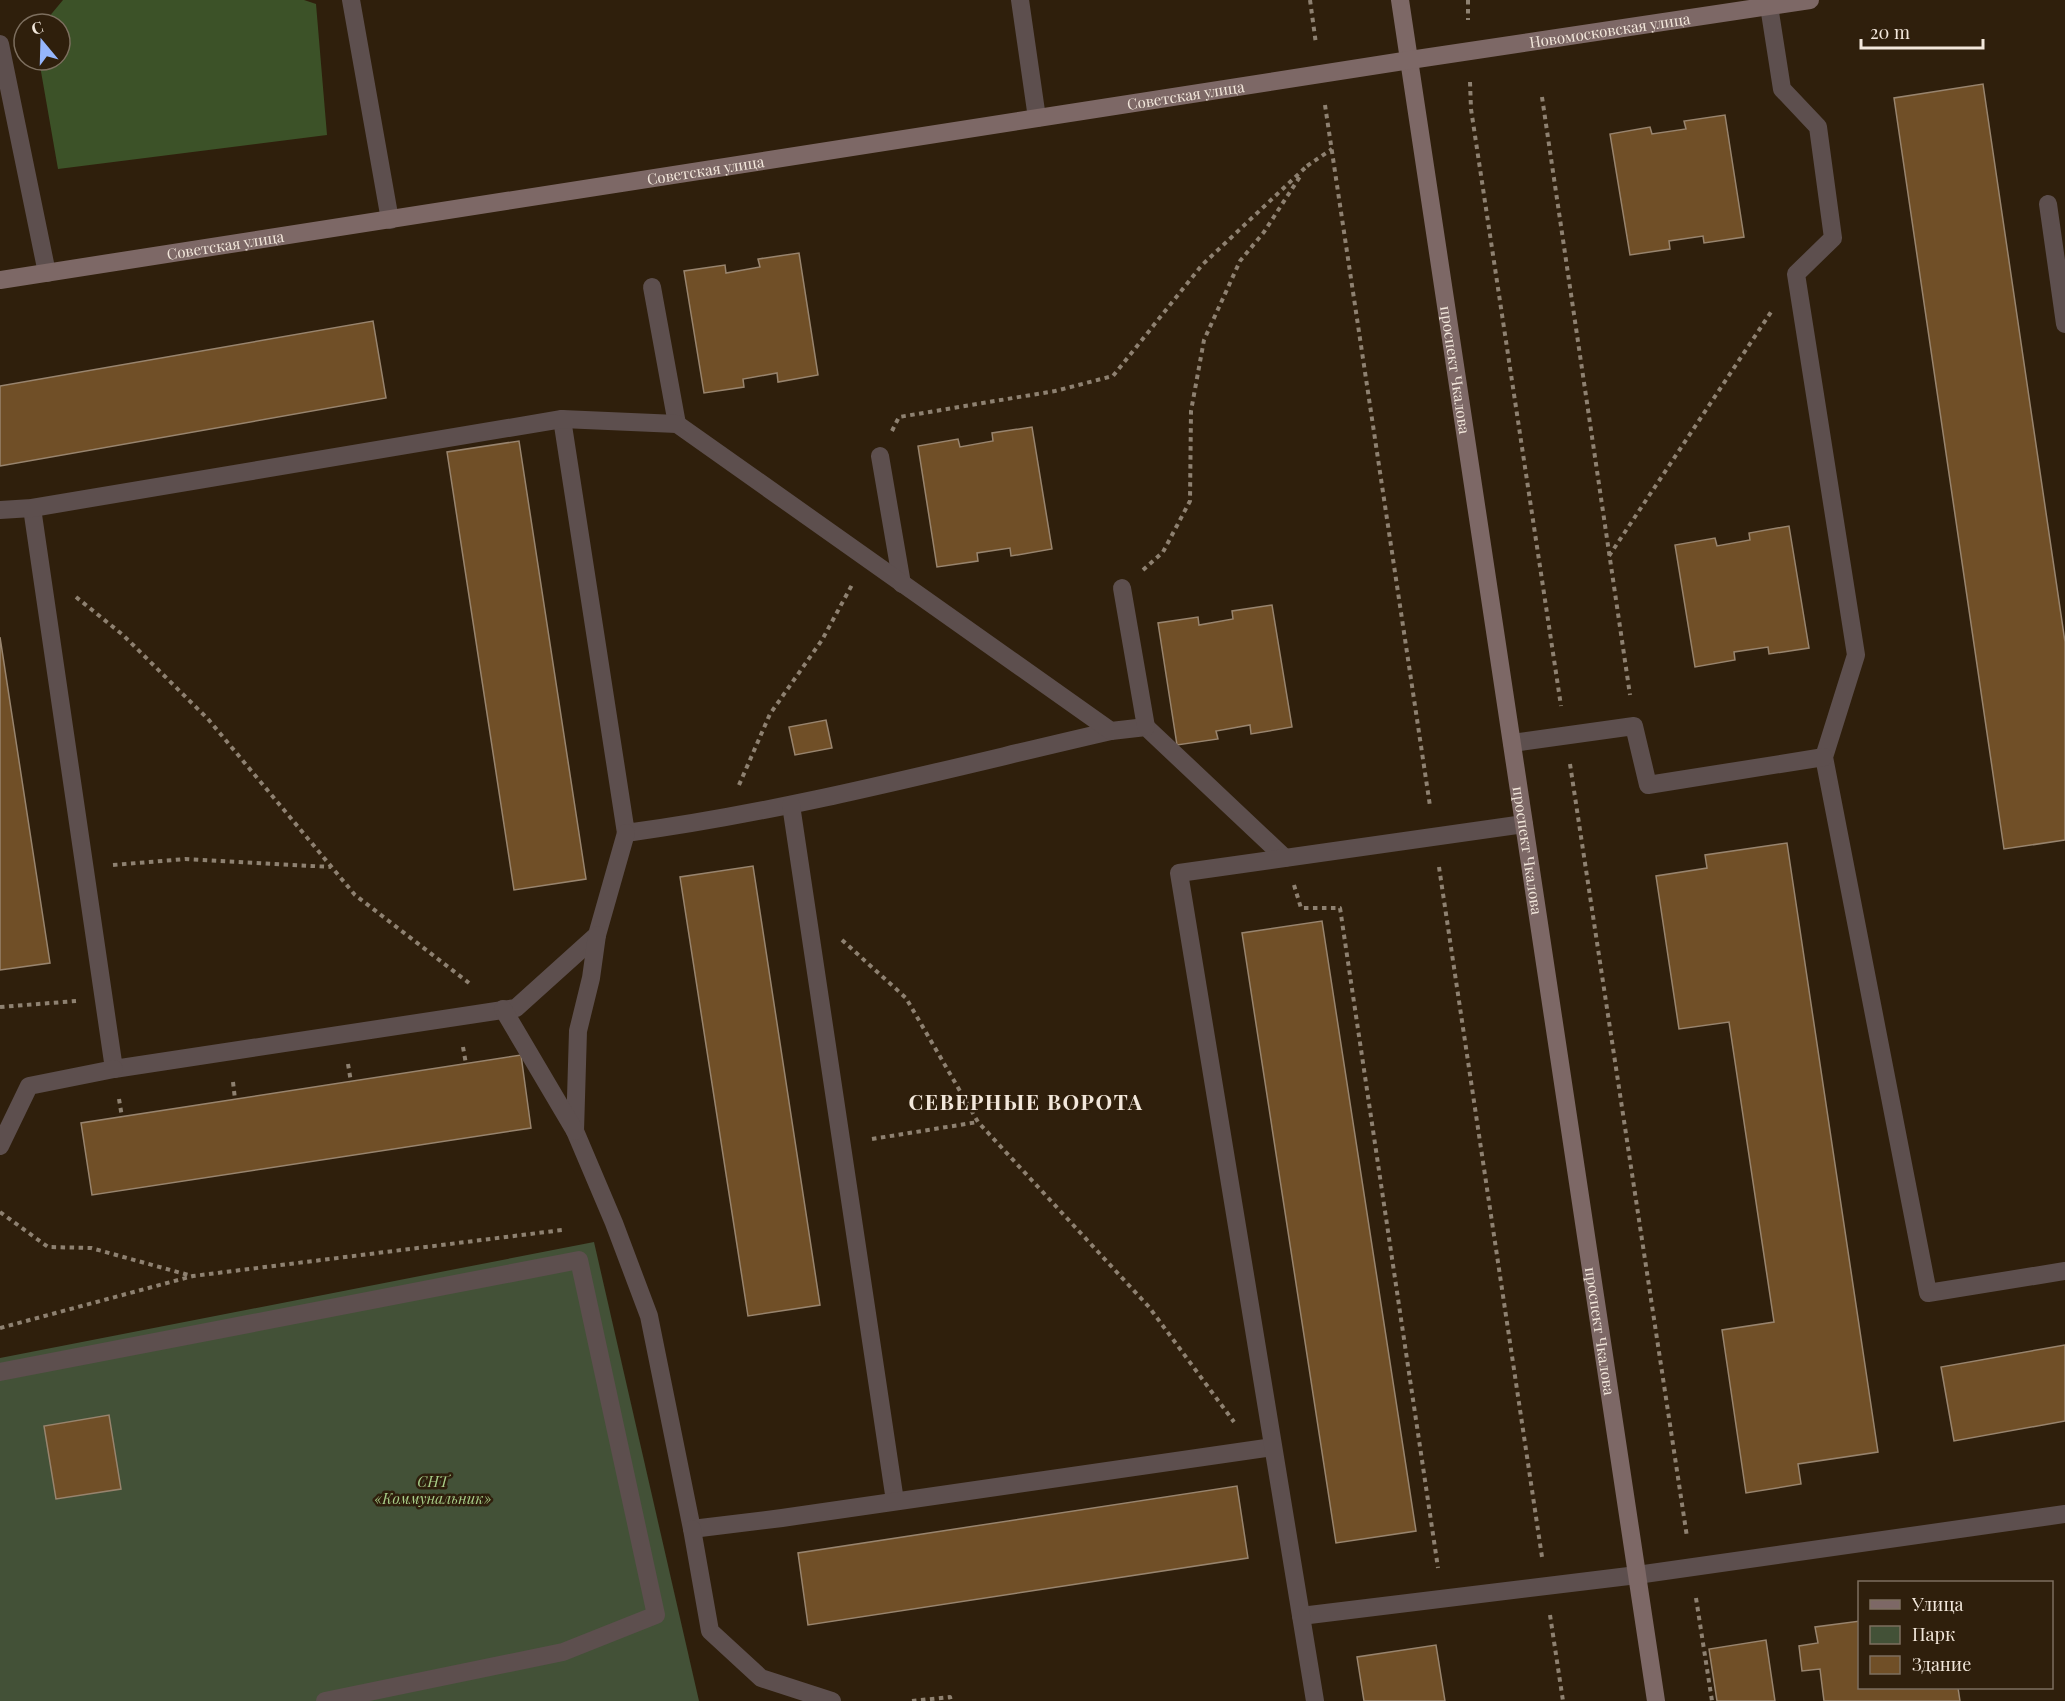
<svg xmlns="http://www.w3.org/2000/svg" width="2065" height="1701" font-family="'Playfair Display',serif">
<rect width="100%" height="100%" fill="#2f1f0c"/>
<path fill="#435137" d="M 594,1242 L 699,1701 L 0,1701 L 0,1358 Z"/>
<path fill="#3c5228" d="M 63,0 L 304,0 L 316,4 L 327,135 L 58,169 L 39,60 L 60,60 L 60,24 L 43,24 Z"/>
<g fill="#704f27" stroke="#98846e" stroke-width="1.5">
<path d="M 1983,84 L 2065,642 L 2065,840 L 2004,849 L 1894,98 Z"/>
<path d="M 1725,115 L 1744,237 L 1704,243 L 1703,236 L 1669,241 L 1670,249 L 1630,255 L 1610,134 L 1650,127 L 1652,134 L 1686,129 L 1684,121 Z"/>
<path d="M 799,253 L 818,375 L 778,382 L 777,373 L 743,379 L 744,387 L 704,393 L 684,271 L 725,265 L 726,273 L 760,267 L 758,259 Z"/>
<path d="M 373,321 L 386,398 L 0,466 L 0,386 Z"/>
<path d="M 1032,427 L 1052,549 L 1011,556 L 1010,548 L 977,553 L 978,561 L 937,567 L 918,446 L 958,439 L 960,447 L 993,441 L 992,433 Z"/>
<path d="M 519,441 L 586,879 L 514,890 L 447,452 Z"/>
<path d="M 1789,526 L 1809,648 L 1769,654 L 1768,647 L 1734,652 L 1735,660 L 1695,667 L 1675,545 L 1715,538 L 1717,546 L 1750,540 L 1749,533 Z"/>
<path d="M 1272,605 L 1292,727 L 1251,734 L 1250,725 L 1216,731 L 1218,739 L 1177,745 L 1158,623 L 1198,617 L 1199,625 L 1233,619 L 1232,611 Z"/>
<path d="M 0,637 L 50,963 L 0,970 Z"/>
<path d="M 826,720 L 832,748 L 795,755 L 789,727 Z"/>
<path d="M 1787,843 L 1878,1452 L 1798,1464 L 1801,1484 L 1746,1493 L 1722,1330 L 1774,1322 L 1729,1022 L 1679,1029 L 1656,876 L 1707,868 L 1705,855 Z"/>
<path d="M 753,866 L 820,1305 L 748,1316 L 680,877 Z"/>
<path d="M 1322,921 L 1416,1531 L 1336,1543 L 1242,933 Z"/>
<path d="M 521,1055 L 531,1128 L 92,1195 L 81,1123 Z"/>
<path d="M 2065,1345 L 2065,1421 L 1954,1441 L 1941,1367 Z"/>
<path d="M 109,1415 L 121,1489 L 56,1499 L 44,1426 Z"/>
<path d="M 1237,1486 L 1248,1558 L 808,1625 L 798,1553 Z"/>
<path d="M 1860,1621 L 1860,1688 L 1958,1688 L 1960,1701 L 1824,1701 L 1820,1669 L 1802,1671 L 1799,1646 L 1818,1643 L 1815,1627 Z"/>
<path d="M 1766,1640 L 1775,1701 L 1717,1701 L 1709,1649 Z"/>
<path d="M 1436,1645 L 1445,1701 L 1364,1701 L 1357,1657 Z"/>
</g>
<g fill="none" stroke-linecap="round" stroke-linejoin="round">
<g stroke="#8e8171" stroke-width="4" stroke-dasharray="4.5 4.5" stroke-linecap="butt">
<path d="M 1310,0 L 1316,44"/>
<path d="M 1468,0 L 1468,20"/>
<path d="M 1470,82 L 1471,109 L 1561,706"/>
<path d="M 1542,97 L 1630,695"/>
<path d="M 1325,105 L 1430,806"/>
<path d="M 1307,166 L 1332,149"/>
<path d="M 892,431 L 899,417 L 1055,391 L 1113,376 L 1202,265 L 1307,166"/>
<path d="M 1609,556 L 1771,312"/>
<path d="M 1143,570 L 1163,552 L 1190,501 L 1191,411 L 1204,340 L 1240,261 L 1264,232 L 1301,175"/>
<path d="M 76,597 L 123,635 L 208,719 L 355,895 L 469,983"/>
<path d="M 1570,764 L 1687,1537"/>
<path d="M 739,785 L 770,714 L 822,640 L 853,583"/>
<path d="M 113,865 L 185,859 L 331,867"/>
<path d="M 1439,867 L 1542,1557"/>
<path d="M 1294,885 L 1301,908 L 1340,908 L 1438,1568"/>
<path d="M 842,940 L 906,998 L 978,1122 L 1149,1307 L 1234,1422"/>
<path d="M 0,1007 L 76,1001"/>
<path d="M 463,1047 L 466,1064"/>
<path d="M 348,1064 L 351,1082"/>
<path d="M 233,1082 L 235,1099"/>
<path d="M 119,1099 L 122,1117"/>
<path d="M 872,1139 L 978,1122"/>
<path d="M 0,1212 L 48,1247 L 91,1248 L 192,1276"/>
<path d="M 0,1328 L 193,1276 L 562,1230"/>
<path d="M 1696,1598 L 1712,1701"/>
<path d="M 1550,1615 L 1563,1701"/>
<path d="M 912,1701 L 950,1697 L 951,1701"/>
</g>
<g stroke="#5d4f4e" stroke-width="18">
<path d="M 351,0 L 390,220"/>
<path d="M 1020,0 L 1037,118"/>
<path d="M 1769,6 L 1782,89 L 1818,127 L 1833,238 L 1796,274 L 1856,655 L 1824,757 L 1928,1293 L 2065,1271"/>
<path d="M 0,44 L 47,273"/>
<path d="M 2048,204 L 2065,324"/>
<path d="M 652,287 L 677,424"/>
<path d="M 562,419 L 626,833 C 790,811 950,768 1111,731"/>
<path d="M 880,456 L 902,584"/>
<path d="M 32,508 L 114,1069 L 516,1008 L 597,935 L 626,833"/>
<path d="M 0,510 L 32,508 L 562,419 L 677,424 L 1111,731 L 1146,727 L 1285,858"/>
<path d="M 1122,588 L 1146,727"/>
<path d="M 1512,743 L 1634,726 L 1648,785 L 1824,757"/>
<path d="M 791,805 L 895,1501"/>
<path d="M 597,935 L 591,978 L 578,1031 L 575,1131 L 614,1223 L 649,1316 L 692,1529 L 782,1518 L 1273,1447"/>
<path d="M 503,1009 L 575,1131"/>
<path d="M 0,1146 L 29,1086 L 114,1069"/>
<path d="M 0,1372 L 579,1260 L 656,1615 L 563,1652 L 325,1701"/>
<path d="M 692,1529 L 710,1631 L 761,1678 L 832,1701"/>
<path d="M 1301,1616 L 1637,1575 L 2065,1514"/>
<path d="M 1315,1701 L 1179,873 L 1524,824"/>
</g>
<g stroke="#7d6866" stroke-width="18">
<path id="s1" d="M 1400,0 L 1656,1701"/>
<path id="s2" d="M 0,280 L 1410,60 L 1810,0"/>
</g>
</g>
<g text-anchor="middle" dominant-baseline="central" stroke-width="5" stroke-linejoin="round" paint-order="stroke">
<g font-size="15" fill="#f2e7db" stroke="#2f1f0c">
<text stroke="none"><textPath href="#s2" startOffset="1629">Новомосковская улица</textPath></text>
<text stroke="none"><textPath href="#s2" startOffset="1200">Советская улица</textPath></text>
<text stroke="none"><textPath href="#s2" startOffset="714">Советская улица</textPath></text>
<text stroke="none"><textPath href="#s2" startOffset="228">Советская улица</textPath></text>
<text stroke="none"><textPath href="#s1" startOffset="374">проспект Чкалова</textPath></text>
<text stroke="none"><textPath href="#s1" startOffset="860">проспект Чкалова</textPath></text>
<text stroke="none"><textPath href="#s1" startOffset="1346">проспект Чкалова</textPath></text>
</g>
<g font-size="15" font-style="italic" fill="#a8cd88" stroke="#2f1f0c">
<text x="433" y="1481">СНТ<tspan x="433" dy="17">«Коммунальник»</tspan></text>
</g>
<g font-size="21" font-weight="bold" letter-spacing="1.5" fill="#f2e7db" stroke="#2f1f0c">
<text x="1026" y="1101">СЕВЕРНЫЕ ВОРОТА</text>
</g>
</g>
<rect x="1858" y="1581" width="195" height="108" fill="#2f1f0c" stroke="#7d6f5f" stroke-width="1.5"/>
<rect x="1870" y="1600" width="30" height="9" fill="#7d6866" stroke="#7d6f5f" stroke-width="1.5"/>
<text x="1912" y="1611" font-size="18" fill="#f2e7db">Улица</text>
<rect x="1870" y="1626" width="30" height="18" fill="#435137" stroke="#7d6f5f" stroke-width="1.5"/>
<text x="1912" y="1641" font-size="18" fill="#f2e7db">Парк</text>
<rect x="1870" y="1656" width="30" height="18" fill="#704f27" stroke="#7d6f5f" stroke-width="1.5"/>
<text x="1912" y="1671" font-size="18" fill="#f2e7db">Здание</text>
<g transform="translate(42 42) rotate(341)"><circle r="28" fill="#2f1f0c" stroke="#7d6f5f" stroke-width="1.5"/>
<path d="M0-4.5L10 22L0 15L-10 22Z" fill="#95b6fd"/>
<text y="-9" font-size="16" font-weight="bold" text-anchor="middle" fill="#f2e7db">С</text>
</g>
<path d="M1861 39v9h122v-9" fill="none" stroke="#f2e7db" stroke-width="3"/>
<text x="1870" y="39" font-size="18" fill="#f2e7db" stroke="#2f1f0c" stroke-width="4.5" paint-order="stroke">20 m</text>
</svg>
